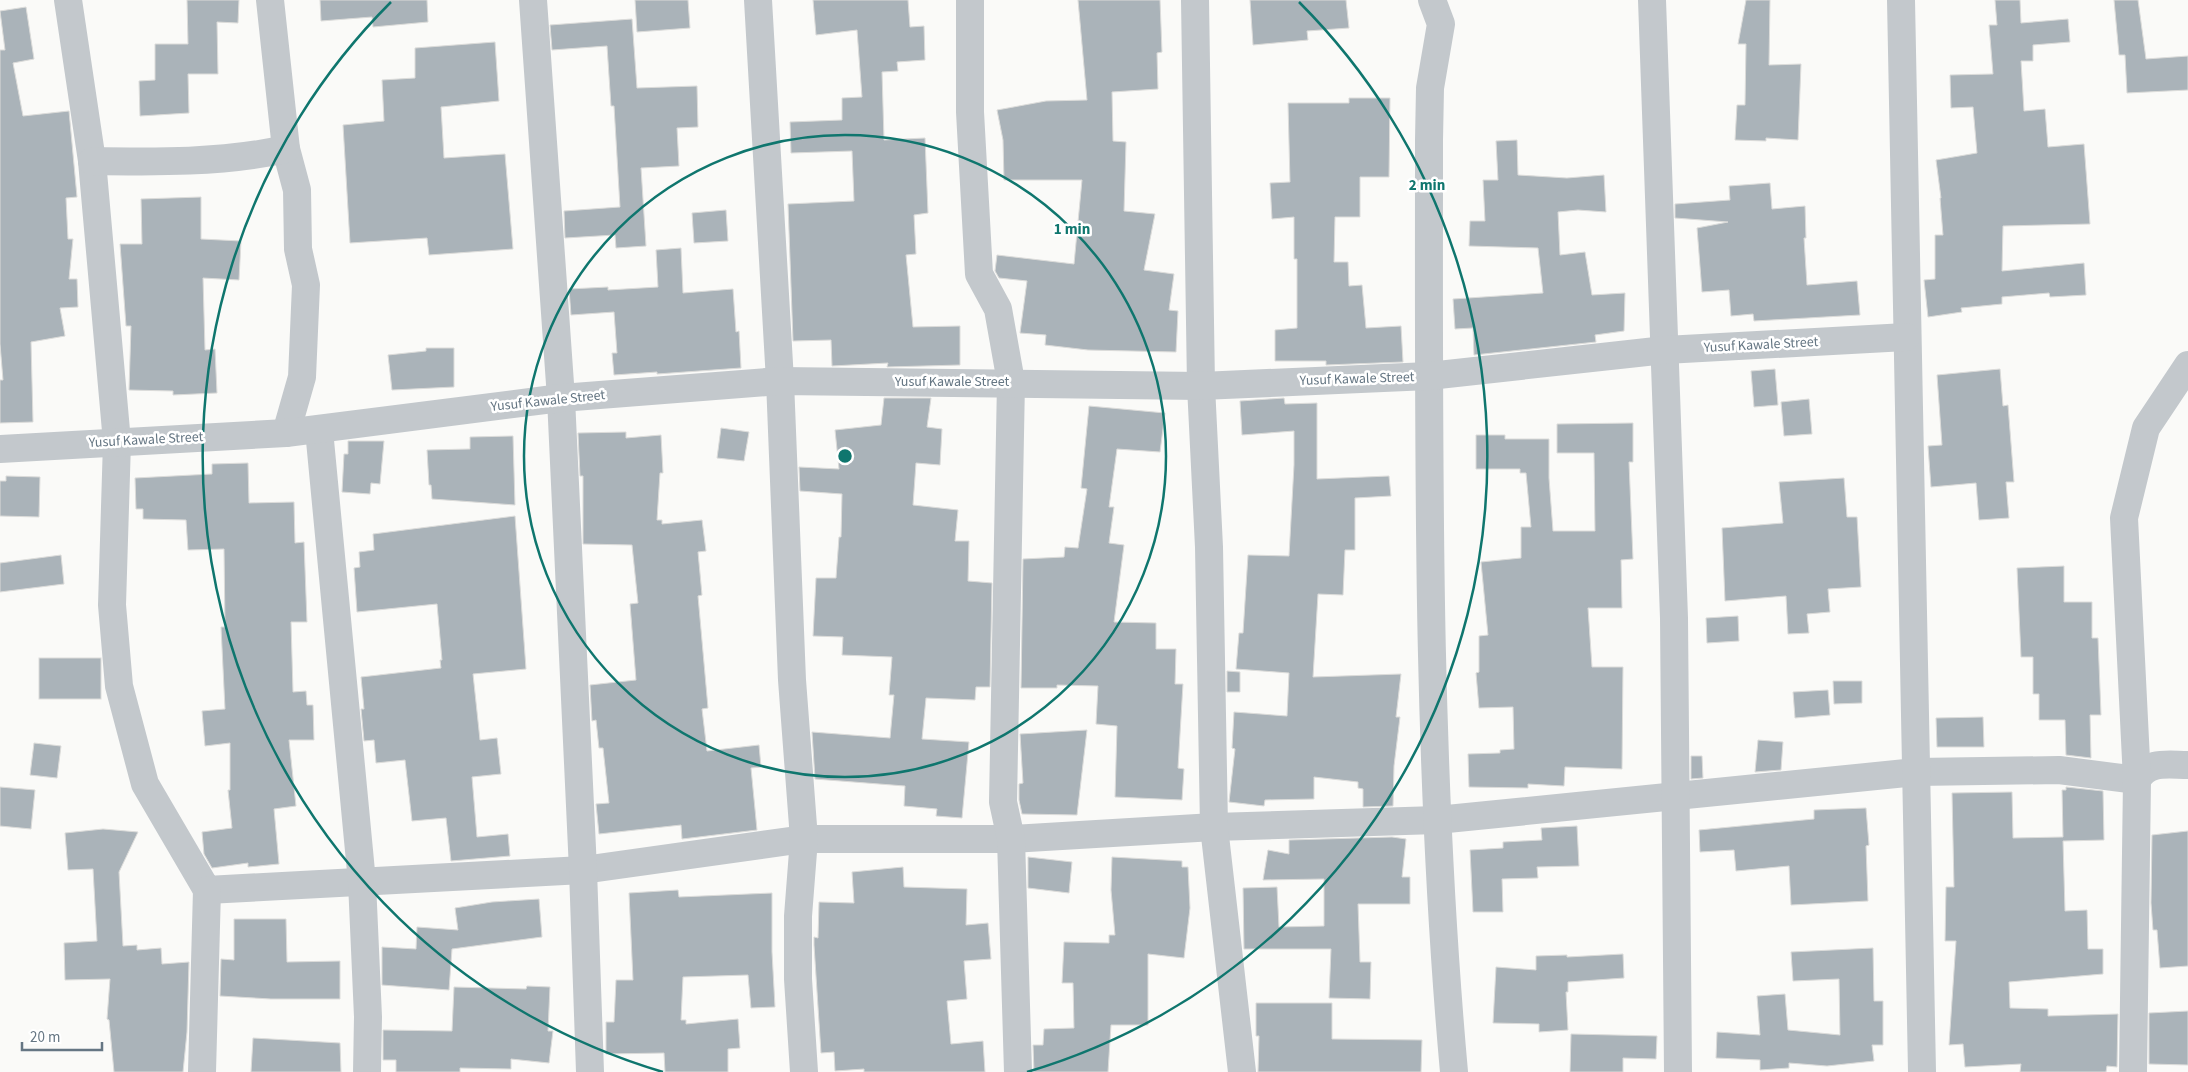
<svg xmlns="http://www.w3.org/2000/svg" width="2188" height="1072" font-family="'Source Sans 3',sans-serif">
<rect width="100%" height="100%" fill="#fafaf8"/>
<g fill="#aab3b9" stroke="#dcdcda">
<path d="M 187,0 L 239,0 L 238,23 L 217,22 L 218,74 L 188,74 L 189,113 L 140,116 L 139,81 L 155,80 L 155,44 L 188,44 Z"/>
<path d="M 320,0 L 427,0 L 428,22 L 373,27 L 372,17 L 321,21 Z"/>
<path d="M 635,0 L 688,0 L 690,28 L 637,32 Z"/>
<path d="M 813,0 L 908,0 L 910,27 L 924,26 L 925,60 L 897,62 L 898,71 L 882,72 L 884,140 L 925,138 L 928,213 L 914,215 L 916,254 L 906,255 L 913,327 L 960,326 L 960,365 L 887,367 L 888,363 L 832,366 L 831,340 L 793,341 L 788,204 L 854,201 L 852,151 L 791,153 L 790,122 L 842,120 L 842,98 L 862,97 L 857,30 L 816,35 Z"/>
<path d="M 1078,0 L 1160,0 L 1162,52 L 1157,53 L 1158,89 L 1112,92 L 1113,141 L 1126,142 L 1124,211 L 1155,214 L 1144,270 L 1174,274 L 1169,310 L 1178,311 L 1176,352 L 1088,350 L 1045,345 L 1046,335 L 1020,333 L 1027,281 L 999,278 L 995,271 L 997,255 L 1074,264 L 1082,180 L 1004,180 L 1003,140 L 997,110 L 1046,101 L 1087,100 Z"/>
<path d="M 1250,0 L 1346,0 L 1349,28 L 1307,31 L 1308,40 L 1253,45 Z"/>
<path d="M 1746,0 L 1770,0 L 1769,65 L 1801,64 L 1798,140 L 1766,138 L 1766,141 L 1735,140 L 1737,105 L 1745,105 L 1746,44 L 1738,44 Z"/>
<path d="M 1995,0 L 2020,0 L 2021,23 L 2068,19 L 2070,42 L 2033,45 L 2033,61 L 2021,61 L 2024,111 L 2045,109 L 2048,147 L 2084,144 L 2090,224 L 2003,226 L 2002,271 L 2084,263 L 2086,295 L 2050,297 L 2049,293 L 2002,297 L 2002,304 L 1961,308 L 1962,312 L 1928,317 L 1924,280 L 1935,279 L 1935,235 L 1943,235 L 1940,198 L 1941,198 L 1936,160 L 1977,153 L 1973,107 L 1951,108 L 1950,75 L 1993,74 L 1989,25 L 1997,25 Z"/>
<path d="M 2114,0 L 2138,0 L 2146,59 L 2188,56 L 2188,90 L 2127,93 L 2125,55 L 2119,55 Z"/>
<path d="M 26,7 L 34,59 L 13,63 L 23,116 L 69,111 L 77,197 L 66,198 L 68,239 L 73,239 L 69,279 L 77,279 L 78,307 L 60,308 L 65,336 L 31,342 L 33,422 L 0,423 L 0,380 L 3,380 L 0,344 L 0,50 L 5,50 L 0,11 Z"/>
<path d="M 632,19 L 637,88 L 697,86 L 698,127 L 677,128 L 679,166 L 641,168 L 646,246 L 616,248 L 615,235 L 565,238 L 564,211 L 620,207 L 614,106 L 611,106 L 607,46 L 552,50 L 550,25 Z"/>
<path d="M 495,42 L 499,101 L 441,107 L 444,158 L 505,154 L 513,249 L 429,255 L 427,238 L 350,243 L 343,125 L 384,121 L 382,80 L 415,78 L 415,48 Z"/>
<path d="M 1349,98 L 1390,98 L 1389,177 L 1360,177 L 1360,217 L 1335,217 L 1334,262 L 1348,262 L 1349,286 L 1362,285 L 1366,328 L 1401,326 L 1403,362 L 1326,365 L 1326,361 L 1275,361 L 1275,330 L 1297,328 L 1297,259 L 1294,259 L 1294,217 L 1272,219 L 1270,183 L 1290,182 L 1288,103 L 1349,103 Z"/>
<path d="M 1517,140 L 1518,175 L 1567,178 L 1604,175 L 1606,212 L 1578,210 L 1558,212 L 1560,255 L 1585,252 L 1592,295 L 1625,293 L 1624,331 L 1595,335 L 1596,342 L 1474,355 L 1473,328 L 1455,329 L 1453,299 L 1543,293 L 1538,248 L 1469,246 L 1470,221 L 1485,221 L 1483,180 L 1498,180 L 1496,141 Z"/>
<path d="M 1770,183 L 1772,209 L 1805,206 L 1806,238 L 1804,238 L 1807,285 L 1857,281 L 1860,315 L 1754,321 L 1753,314 L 1731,316 L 1729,290 L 1702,292 L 1697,228 L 1728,222 L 1675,218 L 1675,204 L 1730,200 L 1729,186 Z"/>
<path d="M 201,197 L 201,239 L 241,241 L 239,280 L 203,278 L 205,350 L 215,349 L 217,393 L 173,395 L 173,391 L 129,390 L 131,326 L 126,326 L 120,244 L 142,244 L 141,199 Z"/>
<path d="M 726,210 L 728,241 L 694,243 L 692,213 Z"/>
<path d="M 681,248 L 683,293 L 733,289 L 736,332 L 739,331 L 741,368 L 657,374 L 657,372 L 614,375 L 612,353 L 617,353 L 614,312 L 571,315 L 569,289 L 608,287 L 608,290 L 658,287 L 656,250 Z"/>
<path d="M 426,348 L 454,348 L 454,387 L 392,390 L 388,355 L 426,351 Z"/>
<path d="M 1775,369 L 1778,405 L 1754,407 L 1751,371 Z"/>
<path d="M 2000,369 L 2003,406 L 2008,405 L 2014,482 L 2006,482 L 2009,518 L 1979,520 L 1976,483 L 1931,487 L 1928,446 L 1942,445 L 1937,375 Z"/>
<path d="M 884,398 L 931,398 L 927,427 L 942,429 L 940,465 L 916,463 L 913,505 L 958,510 L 955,541 L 969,541 L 968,581 L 992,583 L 990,687 L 976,687 L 975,700 L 926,698 L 922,739 L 969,742 L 962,818 L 936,816 L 937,809 L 904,806 L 905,786 L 815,779 L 812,732 L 890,738 L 894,695 L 889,695 L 892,657 L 842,655 L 843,637 L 813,636 L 816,578 L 836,578 L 839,537 L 841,537 L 842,494 L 800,491 L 799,467 L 839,469 L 835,430 L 881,425 Z"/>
<path d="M 1284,398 L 1285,404 L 1317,403 L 1317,479 L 1389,476 L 1391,496 L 1355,498 L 1355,550 L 1345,550 L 1343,595 L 1318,594 L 1313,677 L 1401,674 L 1396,717 L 1400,717 L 1394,766 L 1393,806 L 1363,807 L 1363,789 L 1358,788 L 1358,782 L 1314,777 L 1314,799 L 1265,800 L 1264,806 L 1229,802 L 1235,749 L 1232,748 L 1234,712 L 1287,716 L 1289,673 L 1236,669 L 1239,633 L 1243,633 L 1248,555 L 1289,556 L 1294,465 L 1294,431 L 1242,435 L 1240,401 Z"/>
<path d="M 1809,399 L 1812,434 L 1784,436 L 1781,402 Z"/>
<path d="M 1089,406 L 1165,413 L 1160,452 L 1117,449 L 1109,507 L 1114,507 L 1109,543 L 1124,545 L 1114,622 L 1156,623 L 1156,649 L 1176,649 L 1175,684 L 1183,684 L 1178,768 L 1184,769 L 1182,800 L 1115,797 L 1117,726 L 1096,724 L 1098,686 L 1057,685 L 1057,688 L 1021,688 L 1023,559 L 1064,557 L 1065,547 L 1078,548 L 1087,489 L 1081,488 Z"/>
<path d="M 1633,423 L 1633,462 L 1629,462 L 1633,559 L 1621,560 L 1622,608 L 1588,608 L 1592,667 L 1623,667 L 1622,769 L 1565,767 L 1564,786 L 1528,784 L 1528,788 L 1469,787 L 1468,754 L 1500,753 L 1500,750 L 1514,749 L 1513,707 L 1479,708 L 1476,673 L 1479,672 L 1479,636 L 1488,635 L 1481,562 L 1521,558 L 1521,527 L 1531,527 L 1526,473 L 1520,473 L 1520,469 L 1476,469 L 1476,435 L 1505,435 L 1505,439 L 1549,439 L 1549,478 L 1553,531 L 1595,531 L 1594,453 L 1557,453 L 1557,424 Z"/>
<path d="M 721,428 L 749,432 L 744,461 L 717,458 Z"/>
<path d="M 626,432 L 626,438 L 661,435 L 663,473 L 660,473 L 657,520 L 662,520 L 662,524 L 702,520 L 706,551 L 698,552 L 702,595 L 698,596 L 708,708 L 702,709 L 707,751 L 759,745 L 761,767 L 751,768 L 757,830 L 682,839 L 681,825 L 599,834 L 596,804 L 609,803 L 603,748 L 599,748 L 596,720 L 592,721 L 590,685 L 636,680 L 630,604 L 638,603 L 632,545 L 583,544 L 583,476 L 580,476 L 578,433 Z"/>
<path d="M 513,436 L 515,505 L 432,499 L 431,485 L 429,485 L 427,450 L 470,449 L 470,437 Z"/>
<path d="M 348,441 L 384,441 L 380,484 L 371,483 L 370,494 L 342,492 L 344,454 L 348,454 Z"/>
<path d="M 248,463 L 249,503 L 294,502 L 295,543 L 304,542 L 307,622 L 291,622 L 293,692 L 306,691 L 307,705 L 313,705 L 314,740 L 289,740 L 296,806 L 274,809 L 279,864 L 248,867 L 248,863 L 212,868 L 204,854 L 202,832 L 232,828 L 228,790 L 230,790 L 230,743 L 205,746 L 202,711 L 225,709 L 221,627 L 225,627 L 224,549 L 188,550 L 186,520 L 143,519 L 143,509 L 136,509 L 135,478 L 212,474 L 212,464 Z"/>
<path d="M 6,476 L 40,477 L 39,517 L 0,516 L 0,481 L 6,481 Z"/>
<path d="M 1844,478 L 1847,517 L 1857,517 L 1861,587 L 1828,589 L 1830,612 L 1807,614 L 1809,633 L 1788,634 L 1786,596 L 1725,601 L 1722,528 L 1783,523 L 1779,482 Z"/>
<path d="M 515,516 L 526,669 L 473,674 L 480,740 L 497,738 L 501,774 L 472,777 L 477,837 L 508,834 L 510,856 L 451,861 L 446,818 L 412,821 L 405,760 L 376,763 L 374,740 L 364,741 L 361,709 L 364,709 L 361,677 L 441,668 L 440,660 L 442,660 L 437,604 L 357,612 L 354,568 L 360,567 L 359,552 L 374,550 L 373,534 Z"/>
<path d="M 61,555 L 64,584 L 0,592 L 0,563 Z"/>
<path d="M 2064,566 L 2064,602 L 2092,602 L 2092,638 L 2098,638 L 2101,715 L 2090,715 L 2091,758 L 2066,755 L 2065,720 L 2039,720 L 2039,694 L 2033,694 L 2033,657 L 2021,657 L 2017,568 Z"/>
<path d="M 1738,616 L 1739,641 L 1707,643 L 1706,618 Z"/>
<rect x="39" y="658" width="62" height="41"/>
<path d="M 1227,671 L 1240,672 L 1240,692 L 1227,692 Z"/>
<path d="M 1833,681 L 1862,681 L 1862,703 L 1834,704 Z"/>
<path d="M 1828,690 L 1830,715 L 1795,718 L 1793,692 Z"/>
<path d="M 1983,717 L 1984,747 L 1937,747 L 1936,718 Z"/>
<path d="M 1087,730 L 1077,815 L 1022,814 L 1019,800 L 1019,784 L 1023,783 L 1020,734 Z"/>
<path d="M 1758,740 L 1783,742 L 1781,770 L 1755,772 Z"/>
<path d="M 34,743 L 61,746 L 57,778 L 30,775 Z"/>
<path d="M 1691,756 L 1702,756 L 1703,778 L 1691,779 Z"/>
<path d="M 0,787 L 35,790 L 31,829 L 0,826 Z"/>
<path d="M 2066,787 L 2103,791 L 2104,840 L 2063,841 L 2065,911 L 2087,910 L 2088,949 L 2103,949 L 2103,974 L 2009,982 L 2010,1008 L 2048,1009 L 2048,1016 L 2118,1014 L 2117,1067 L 2107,1066 L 2106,1072 L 2020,1072 L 2021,1064 L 1965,1067 L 1963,1044 L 1949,1045 L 1956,941 L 1945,941 L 1946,887 L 1954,887 L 1952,793 L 2012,792 L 2013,838 L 2063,837 L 2062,790 L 2066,790 Z"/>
<path d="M 1866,808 L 1869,845 L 1866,846 L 1868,901 L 1791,905 L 1789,866 L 1736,871 L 1734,850 L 1700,852 L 1699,830 L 1814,819 L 1814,810 Z"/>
<path d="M 1577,826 L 1579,866 L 1537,867 L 1538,878 L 1502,879 L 1503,912 L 1473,912 L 1470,850 L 1503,848 L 1503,842 L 1542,840 L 1541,828 Z"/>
<path d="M 103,829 L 138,832 L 119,872 L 123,946 L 137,945 L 137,950 L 161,948 L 162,964 L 189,962 L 187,1032 L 183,1072 L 114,1072 L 109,1020 L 107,1019 L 110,979 L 65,980 L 64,943 L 97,941 L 93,869 L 68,870 L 65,833 Z"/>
<path d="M 2188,831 L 2188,966 L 2160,968 L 2157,930 L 2153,930 L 2151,903 L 2152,835 Z"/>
<path d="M 1392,837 L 1406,839 L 1402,877 L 1410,877 L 1410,904 L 1358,904 L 1360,962 L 1371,962 L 1370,999 L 1329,998 L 1331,949 L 1244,949 L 1243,888 L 1277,887 L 1279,927 L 1324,926 L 1324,879 L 1263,880 L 1268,850 L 1289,854 L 1289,840 Z"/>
<path d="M 1028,857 L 1072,862 L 1069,893 L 1028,888 Z"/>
<path d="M 1112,857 L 1182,861 L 1182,867 L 1188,867 L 1190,908 L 1184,958 L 1148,954 L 1148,1025 L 1111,1025 L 1108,1072 L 1034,1072 L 1033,1045 L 1043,1045 L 1044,1029 L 1074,1028 L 1073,983 L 1062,983 L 1064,942 L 1109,943 L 1109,935 L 1115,935 L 1111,890 Z"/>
<path d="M 903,867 L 904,887 L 967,889 L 966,925 L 988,923 L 991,959 L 964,961 L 967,999 L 947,1001 L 951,1044 L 983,1041 L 985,1072 L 864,1072 L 864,1069 L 835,1071 L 834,1052 L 821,1053 L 814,945 L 814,937 L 818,938 L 819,902 L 854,903 L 852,872 Z"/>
<path d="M 678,890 L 679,897 L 772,893 L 772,952 L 775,1007 L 751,1008 L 748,975 L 683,977 L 681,1020 L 686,1020 L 686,1024 L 738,1019 L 740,1048 L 728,1049 L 728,1072 L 665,1072 L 664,1053 L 606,1054 L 606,1022 L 614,1022 L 616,980 L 633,980 L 629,893 Z"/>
<path d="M 539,899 L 542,937 L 452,949 L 449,990 L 382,985 L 382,947 L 416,949 L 417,927 L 458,930 L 455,908 L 492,902 Z"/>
<path d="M 234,919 L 286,919 L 287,962 L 340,961 L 340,999 L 271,999 L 220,996 L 221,959 L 234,960 Z"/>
<path d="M 1873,948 L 1874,1001 L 1883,1001 L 1883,1045 L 1872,1045 L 1874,1061 L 1827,1066 L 1789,1063 L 1789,1068 L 1760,1070 L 1760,1060 L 1716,1058 L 1717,1032 L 1760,1035 L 1757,996 L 1785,994 L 1788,1030 L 1840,1035 L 1839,979 L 1793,981 L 1791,952 Z"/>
<path d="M 1623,954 L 1624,978 L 1568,982 L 1568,992 L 1566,992 L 1568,1030 L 1539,1032 L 1539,1024 L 1493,1023 L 1496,967 L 1536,970 L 1536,956 L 1567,955 L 1567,957 Z"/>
<path d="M 527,986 L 550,987 L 548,1031 L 553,1031 L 549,1063 L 511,1059 L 511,1069 L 460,1068 L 460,1072 L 396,1072 L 396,1060 L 383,1060 L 383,1030 L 452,1031 L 454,987 L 526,989 Z"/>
<path d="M 1256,1003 L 1332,1003 L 1332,1039 L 1422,1040 L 1421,1072 L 1258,1072 L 1259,1036 L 1256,1036 Z"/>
<path d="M 2188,1011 L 2188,1065 L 2149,1064 L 2149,1013 Z"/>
<path d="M 1571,1034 L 1657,1036 L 1656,1059 L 1623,1058 L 1623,1072 L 1570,1072 Z"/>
<path d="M 253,1038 L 340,1043 L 341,1072 L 251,1072 Z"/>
</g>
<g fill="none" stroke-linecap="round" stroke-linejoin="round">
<g stroke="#c3c8cc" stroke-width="28">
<path d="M 68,0 L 92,161 L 117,442 L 112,605 L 119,686 L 145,784 L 207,890 L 583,870 L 804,839 L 1011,839 L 1214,827 L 1437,820 L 1916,772 L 2059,770 L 2137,780"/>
<path d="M 533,0 L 561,398 L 583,870 L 590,1072"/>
<path d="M 758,0 L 780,381 L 792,680 L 804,839 L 798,916 L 798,979 L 804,1072"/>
<path d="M 970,0 L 970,112 L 979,274 L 998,309 L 1011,382 L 1003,802 L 1011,839 L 1018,1072"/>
<path d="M 1195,0 L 1201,386 L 1209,547 L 1214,827 L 1242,1072"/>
<path d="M 1432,0 L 1441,24 L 1430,88 L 1429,140 C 1429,451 1426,762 1454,1072"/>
<path d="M 1652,0 L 1674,618 L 1678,1072"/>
<path d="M 1901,0 L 1922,1072"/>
<path d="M 286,149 L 297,190 L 298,249 L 306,285 L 302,377 L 286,433"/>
<path d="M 92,161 C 157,162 222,163 286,149 L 270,0"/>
<path d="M 319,430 L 362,882 L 368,1017 L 367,1072"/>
<path d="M 0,449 L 286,433 L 561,398 L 780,381 L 1201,386 L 1429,376 L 1665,350 L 1906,337"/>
<path d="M 2137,780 C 2148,760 2168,765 2188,765"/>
<path d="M 202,1072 L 207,890"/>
<path d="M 2133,1072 L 2137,780 L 2124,518 L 2146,428 L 2188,365"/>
</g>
</g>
<g fill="none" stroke="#0f766e" stroke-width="2.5">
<circle cx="845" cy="456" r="321"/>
<path d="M663 1072A642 642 0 0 1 391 2M1299 2A642 642 0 0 1 1027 1072"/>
</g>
<g text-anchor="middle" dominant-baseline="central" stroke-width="5" stroke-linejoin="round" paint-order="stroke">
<g font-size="14" fill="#657683" stroke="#fff">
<text transform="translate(1761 345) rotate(-3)">Yusuf Kawale Street</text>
<text transform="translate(1357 379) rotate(-2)">Yusuf Kawale Street</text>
<text x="952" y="382">Yusuf Kawale Street</text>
<text transform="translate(548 401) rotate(-6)">Yusuf Kawale Street</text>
<text transform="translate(146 440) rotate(-3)">Yusuf Kawale Street</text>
</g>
</g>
<circle cx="845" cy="456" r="8" fill="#0f766e" stroke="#fff" stroke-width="2.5"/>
<g font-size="15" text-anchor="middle" font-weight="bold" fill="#0f766e" stroke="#fff" stroke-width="5" stroke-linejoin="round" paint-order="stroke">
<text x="1427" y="190">2 min</text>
<text x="1072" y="234">1 min</text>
</g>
<path d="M22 1042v8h80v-8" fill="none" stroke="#657683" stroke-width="2.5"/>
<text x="30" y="1042" font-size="15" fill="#657683" stroke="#ffffff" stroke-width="4" paint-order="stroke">20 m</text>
</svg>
